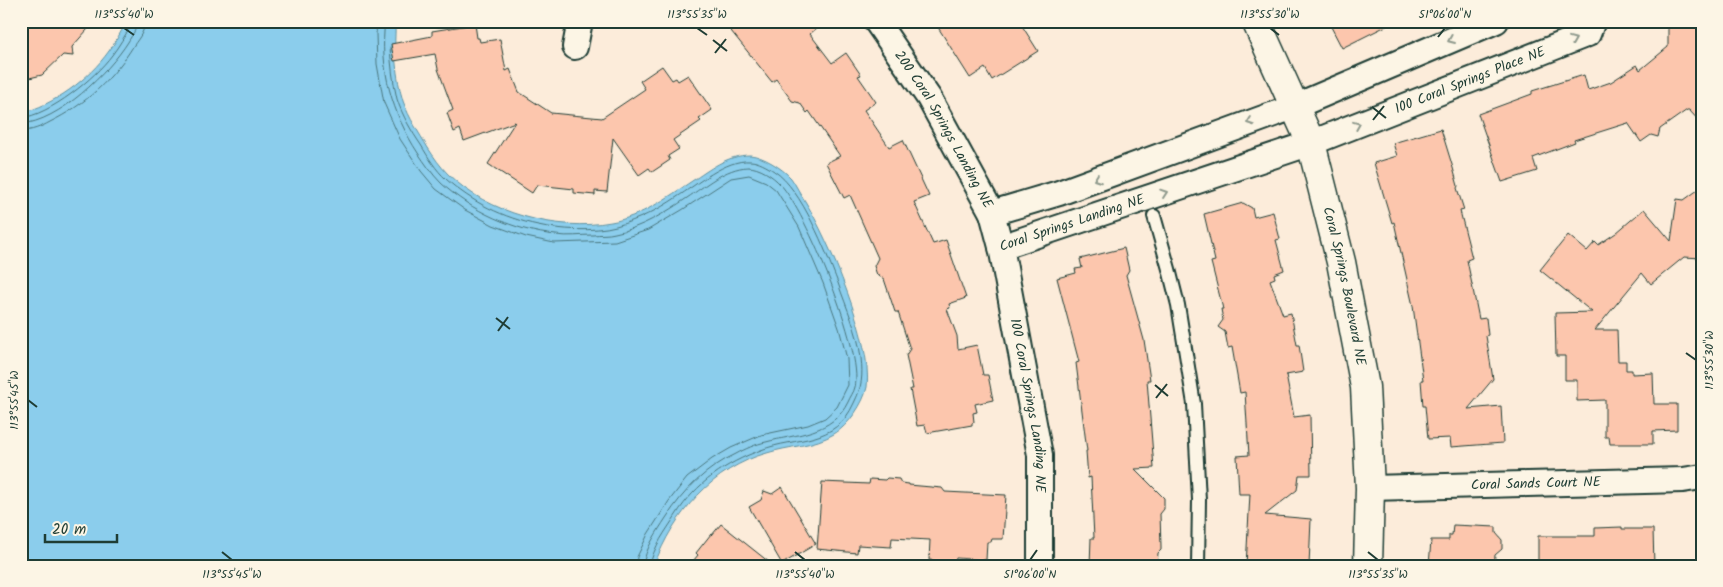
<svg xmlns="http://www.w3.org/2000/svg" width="1723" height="587" font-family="Kalam,sans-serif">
<rect width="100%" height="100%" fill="#fcecda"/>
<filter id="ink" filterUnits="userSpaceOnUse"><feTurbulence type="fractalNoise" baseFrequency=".02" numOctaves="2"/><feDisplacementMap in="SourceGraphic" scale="10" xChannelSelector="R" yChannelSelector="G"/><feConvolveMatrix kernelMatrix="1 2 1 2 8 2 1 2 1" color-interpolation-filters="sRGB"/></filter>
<g filter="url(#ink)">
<path fill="#8bcdec" stroke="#6093a2" d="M 127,21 L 396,21 C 393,44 396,79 403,101 C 409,118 419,133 428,148 C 434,157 440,166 448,174 C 487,213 557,232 611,222 C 641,217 668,197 692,181 C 709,170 727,155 750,155 C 763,156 782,168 791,178 C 796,185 800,194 805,201 C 829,240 873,343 867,387 C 864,403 848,426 834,434 C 814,446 789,446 767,453 C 713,468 673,514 654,566 L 21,566 L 21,113 C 54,105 89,79 109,51 C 116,42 121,31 127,21 Z"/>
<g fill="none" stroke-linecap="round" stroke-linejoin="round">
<g stroke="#4a777e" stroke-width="1">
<path d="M 377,21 L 376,34 L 377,64 L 384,103 L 400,139 L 421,171 L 436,189 L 465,210 L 493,225 L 526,237 L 554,243 L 615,241 L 648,230 L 682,210 L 731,178 L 749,175 L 766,182 L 776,190 L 799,227 L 823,283 L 839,328 L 847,359 L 848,385 L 837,407 L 825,418 L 808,425 L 761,435 L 731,448 L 712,459 L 687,478 L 669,501 L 648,534 L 637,557 L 636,566"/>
<path d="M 385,21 C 379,69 392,113 418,153 C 425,163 432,174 441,183 C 471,211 515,231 556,235 C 568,237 581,235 593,235 C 600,234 608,235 615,233 C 641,228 665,213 687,198 C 705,186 725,168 748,167 C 759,167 773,176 780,184 C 806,211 864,351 855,387 C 854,392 850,397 848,402 C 833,434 796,434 766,442 C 756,444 745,449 736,454 C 706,468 684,490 666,518 C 657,532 645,549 643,566"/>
<path d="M 390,47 C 391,64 393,82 397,99 C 402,115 412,132 421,145 C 428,157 436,170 446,179 C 471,202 504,218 538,225 C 560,230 594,232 616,226 C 638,220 658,210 677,197 C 696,185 726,159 750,161 C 758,161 768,167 774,171 C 802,189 826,252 838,283 C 846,307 858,332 861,358 C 863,376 862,387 854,403 C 835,446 797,436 761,450 C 726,463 696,483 676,515 C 666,531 653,547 650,566"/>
<path d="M 21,118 C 50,115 95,78 112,55 C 119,46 125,35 131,26 L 131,21"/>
<path d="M 21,124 C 59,122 109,72 128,42 C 132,35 137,29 138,21"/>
<path d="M 21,131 C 32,131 41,127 50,122 C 85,105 114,78 134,45 C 139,38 145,31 145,21"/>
</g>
</g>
<g fill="#fcc6ad" stroke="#1f3d34">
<path d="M 21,21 L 95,21 L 72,47 L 73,56 L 63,55 L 42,75 L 21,80 Z"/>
<path d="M 723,21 L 825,21 L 810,34 L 832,63 L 846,53 L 861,75 L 858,76 L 876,102 L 864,110 L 889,147 L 903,140 L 929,196 L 914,202 L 933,244 L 946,240 L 966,298 L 949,304 L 950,308 L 947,309 L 957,336 L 958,349 L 977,345 L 983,375 L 988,375 L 993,400 L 975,404 L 977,412 L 973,413 L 974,422 L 972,423 L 972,425 L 927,433 L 925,425 L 917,426 L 910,389 L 913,389 L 906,355 L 910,349 L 898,312 L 895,312 L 884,279 L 877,275 L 874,266 L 878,258 L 850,195 L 844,198 L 826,163 L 840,156 L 809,111 L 807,113 L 800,103 L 792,101 L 776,79 L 772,82 Z"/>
<path d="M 934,21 L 1019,21 L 1038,51 L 992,80 L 985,68 L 970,78 Z"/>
<path d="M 1328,21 L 1396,21 L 1342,48 Z"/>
<path d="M 1668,21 L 1702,21 L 1702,124 L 1689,110 L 1687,110 L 1660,129 L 1658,137 L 1651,135 L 1641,142 L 1628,123 L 1574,140 L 1575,142 L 1533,158 L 1537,171 L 1502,182 L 1478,114 L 1532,94 L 1532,91 L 1584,75 L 1588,90 L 1611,82 L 1637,65 L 1640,70 L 1668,47 Z"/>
<path d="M 475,24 L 477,38 L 479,38 L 480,42 L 500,39 L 506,71 L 510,69 L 519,92 L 551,113 L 602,118 L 645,89 L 640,81 L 662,66 L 672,80 L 676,78 L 678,81 L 688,75 L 712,110 L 699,119 L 701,121 L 673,140 L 679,149 L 668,156 L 670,160 L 652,172 L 649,168 L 639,175 L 613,138 L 607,192 L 595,191 L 595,195 L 574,193 L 574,189 L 537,185 L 532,193 L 488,164 L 515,122 L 464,141 L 460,129 L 454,132 L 447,113 L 453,110 L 438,69 L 435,54 L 394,61 L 391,44 L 432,36 L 432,31 Z"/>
<path d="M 1441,129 L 1453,168 L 1458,186 L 1457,188 L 1464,210 L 1460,211 L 1472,258 L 1467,260 L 1479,319 L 1486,318 L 1488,335 L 1486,336 L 1493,379 L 1468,409 L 1501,406 L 1503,443 L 1451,447 L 1450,438 L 1428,439 L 1425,406 L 1423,406 L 1421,380 L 1423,380 L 1413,306 L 1394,222 L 1392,223 L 1374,163 L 1397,156 L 1393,143 Z"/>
<path d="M 1702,187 L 1702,258 L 1684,257 L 1651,284 L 1642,273 L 1595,330 L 1617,330 L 1618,361 L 1626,361 L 1626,370 L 1632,370 L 1632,374 L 1653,373 L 1654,404 L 1677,404 L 1677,430 L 1653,431 L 1653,444 L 1610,444 L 1609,437 L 1605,437 L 1605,400 L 1577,401 L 1577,380 L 1565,380 L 1565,356 L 1556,356 L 1555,313 L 1592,312 L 1540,270 L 1568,235 L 1587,251 L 1595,242 L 1598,245 L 1616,233 L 1644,209 L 1671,241 L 1677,199 L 1684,200 Z"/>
<path d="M 1243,203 L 1252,208 L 1254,217 L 1273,212 L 1280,239 L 1276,240 L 1284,270 L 1274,274 L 1275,278 L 1270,280 L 1283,315 L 1291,313 L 1297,345 L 1299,345 L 1303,372 L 1286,375 L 1294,417 L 1310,415 L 1311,475 L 1299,475 L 1297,490 L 1265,515 L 1311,519 L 1309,566 L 1246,566 L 1250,494 L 1239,494 L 1237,456 L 1249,455 L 1245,392 L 1240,393 L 1232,347 L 1228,348 L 1225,332 L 1218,327 L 1223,320 L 1221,309 L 1223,309 L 1211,262 L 1215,261 L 1204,214 Z"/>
<path d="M 1124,248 L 1129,270 L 1126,275 L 1144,340 L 1150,380 L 1147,380 L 1154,468 L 1135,469 L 1164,498 L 1164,509 L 1160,514 L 1161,546 L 1161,550 L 1158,553 L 1157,566 L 1090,565 L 1091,538 L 1094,538 L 1091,477 L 1088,478 L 1086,451 L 1087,451 L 1076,363 L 1079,362 L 1057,278 L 1076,273 L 1075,269 L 1082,268 L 1080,259 Z"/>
<path d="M 887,478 L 899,479 L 901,483 L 909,484 L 909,485 L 942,488 L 945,492 L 1006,495 L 1003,539 L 992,539 L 991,542 L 987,542 L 986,560 L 956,558 L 955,562 L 929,560 L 930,540 L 892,538 L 891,547 L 858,545 L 857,553 L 817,549 L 822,482 L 869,484 L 870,479 L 885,480 Z"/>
<path d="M 782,487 L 816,544 L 782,564 L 749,507 L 761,500 L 764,491 L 772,494 Z"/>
<path d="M 721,524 L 774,566 L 689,566 L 698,555 L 696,553 L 711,534 L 712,535 Z"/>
<path d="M 1453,525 L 1496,527 L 1496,533 L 1502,540 L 1502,549 L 1495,555 L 1494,566 L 1429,566 L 1431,540 L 1449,540 L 1449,535 L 1452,535 Z"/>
<path d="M 1622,527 L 1622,529 L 1653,529 L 1654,566 L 1538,566 L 1538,536 L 1595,536 L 1595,528 Z"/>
</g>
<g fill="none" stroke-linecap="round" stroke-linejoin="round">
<defs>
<path id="service" d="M 1154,216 L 1169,269 L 1178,305 L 1194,404 L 1199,500 L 1198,566"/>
<g id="minor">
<path id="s1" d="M 876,21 L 929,98 L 992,213 L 1001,247 L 1040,455 L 1040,566"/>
<path d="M 575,47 L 580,21"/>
<path d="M 992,213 L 1059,193 L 1296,106 L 1496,21"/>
<path id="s2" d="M 1001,247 L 1311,143 L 1588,34 L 1593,21"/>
<path id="s3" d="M 1370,488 L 1683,480 L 1702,477"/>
</g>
<g id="tertiary">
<path id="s4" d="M 1256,21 L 1311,143 L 1341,262 L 1365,387 L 1370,488 L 1368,566"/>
</g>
</defs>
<use href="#service" stroke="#1f3d34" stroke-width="16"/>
<use href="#minor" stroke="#1f3d34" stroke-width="28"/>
<use href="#tertiary" stroke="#1f3d34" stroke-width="31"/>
<use href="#service" stroke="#fcf5e5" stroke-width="12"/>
<use href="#minor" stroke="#fcf5e5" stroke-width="24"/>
<use href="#tertiary" stroke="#fcf5e5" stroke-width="28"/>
</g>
<defs><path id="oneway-chevron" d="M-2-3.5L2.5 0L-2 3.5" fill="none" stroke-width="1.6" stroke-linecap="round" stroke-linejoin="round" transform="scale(1.25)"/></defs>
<g stroke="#8e998c">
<use href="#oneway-chevron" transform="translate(1451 40) rotate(157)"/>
<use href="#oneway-chevron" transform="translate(1573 40) rotate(-22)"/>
<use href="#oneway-chevron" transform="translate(1250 122) rotate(160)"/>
<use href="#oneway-chevron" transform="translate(1357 125) rotate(-22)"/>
<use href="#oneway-chevron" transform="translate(1097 179) rotate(160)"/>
<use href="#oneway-chevron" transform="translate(1164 193) rotate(-19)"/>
</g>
</g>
<path fill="none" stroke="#1f3d34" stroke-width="2" d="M 124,28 L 134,35M 697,28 L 707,35M 1270,28 L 1279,35M 1438,37 L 1445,28M 713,40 L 727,51M 715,53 L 726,39M 1372,107 L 1386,118M 1373,120 L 1384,106M 496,318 L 510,329M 498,331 L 508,317M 1686,353 L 1696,360M 1155,385 L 1168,396M 1156,398 L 1167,384M 28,400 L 37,407M 222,552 L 232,560M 795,552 L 805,560M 1368,552 L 1378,560M 1030,560 L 1037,550"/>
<g text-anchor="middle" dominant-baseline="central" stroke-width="4" stroke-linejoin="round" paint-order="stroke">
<g font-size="14" fill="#1f3d34" stroke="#fcf5e5">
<text stroke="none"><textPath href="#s2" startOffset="498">100 Coral Springs Place NE</textPath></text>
<text stroke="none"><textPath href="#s1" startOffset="128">200 Coral Springs Landing NE</textPath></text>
<text stroke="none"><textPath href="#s2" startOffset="75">Coral Springs Landing NE</textPath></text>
<text stroke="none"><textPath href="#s4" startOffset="281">Coral Springs Boulevard NE</textPath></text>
<text stroke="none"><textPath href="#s1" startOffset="421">100 Coral Springs Landing NE</textPath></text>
<text stroke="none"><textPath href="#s3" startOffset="166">Coral Sands Court NE</textPath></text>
</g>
</g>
<rect width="1723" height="587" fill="none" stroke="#fcf5e5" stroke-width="55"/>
<path d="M45 534v8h72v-8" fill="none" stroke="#1f3d34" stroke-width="2.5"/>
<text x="52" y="534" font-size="15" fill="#1f3d34" stroke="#fcf5e5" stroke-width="4" paint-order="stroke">20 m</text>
<rect x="28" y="28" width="1668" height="532" fill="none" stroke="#1f3d34" stroke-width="2"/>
<g font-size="12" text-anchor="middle" fill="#1f3d34">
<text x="124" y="18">113°55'40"W</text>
<text x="697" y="18">113°55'35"W</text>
<text x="1270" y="18">113°55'30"W</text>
<text x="1445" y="18">51°06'00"N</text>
<text transform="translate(1709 360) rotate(-90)" y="4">113°55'30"W</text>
<text transform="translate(14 400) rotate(-90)" y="4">113°55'45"W</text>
<text x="232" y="578">113°55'45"W</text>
<text x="805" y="578">113°55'40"W</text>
<text x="1030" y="578">51°06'00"N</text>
<text x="1378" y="578">113°55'35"W</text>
</g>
</svg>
